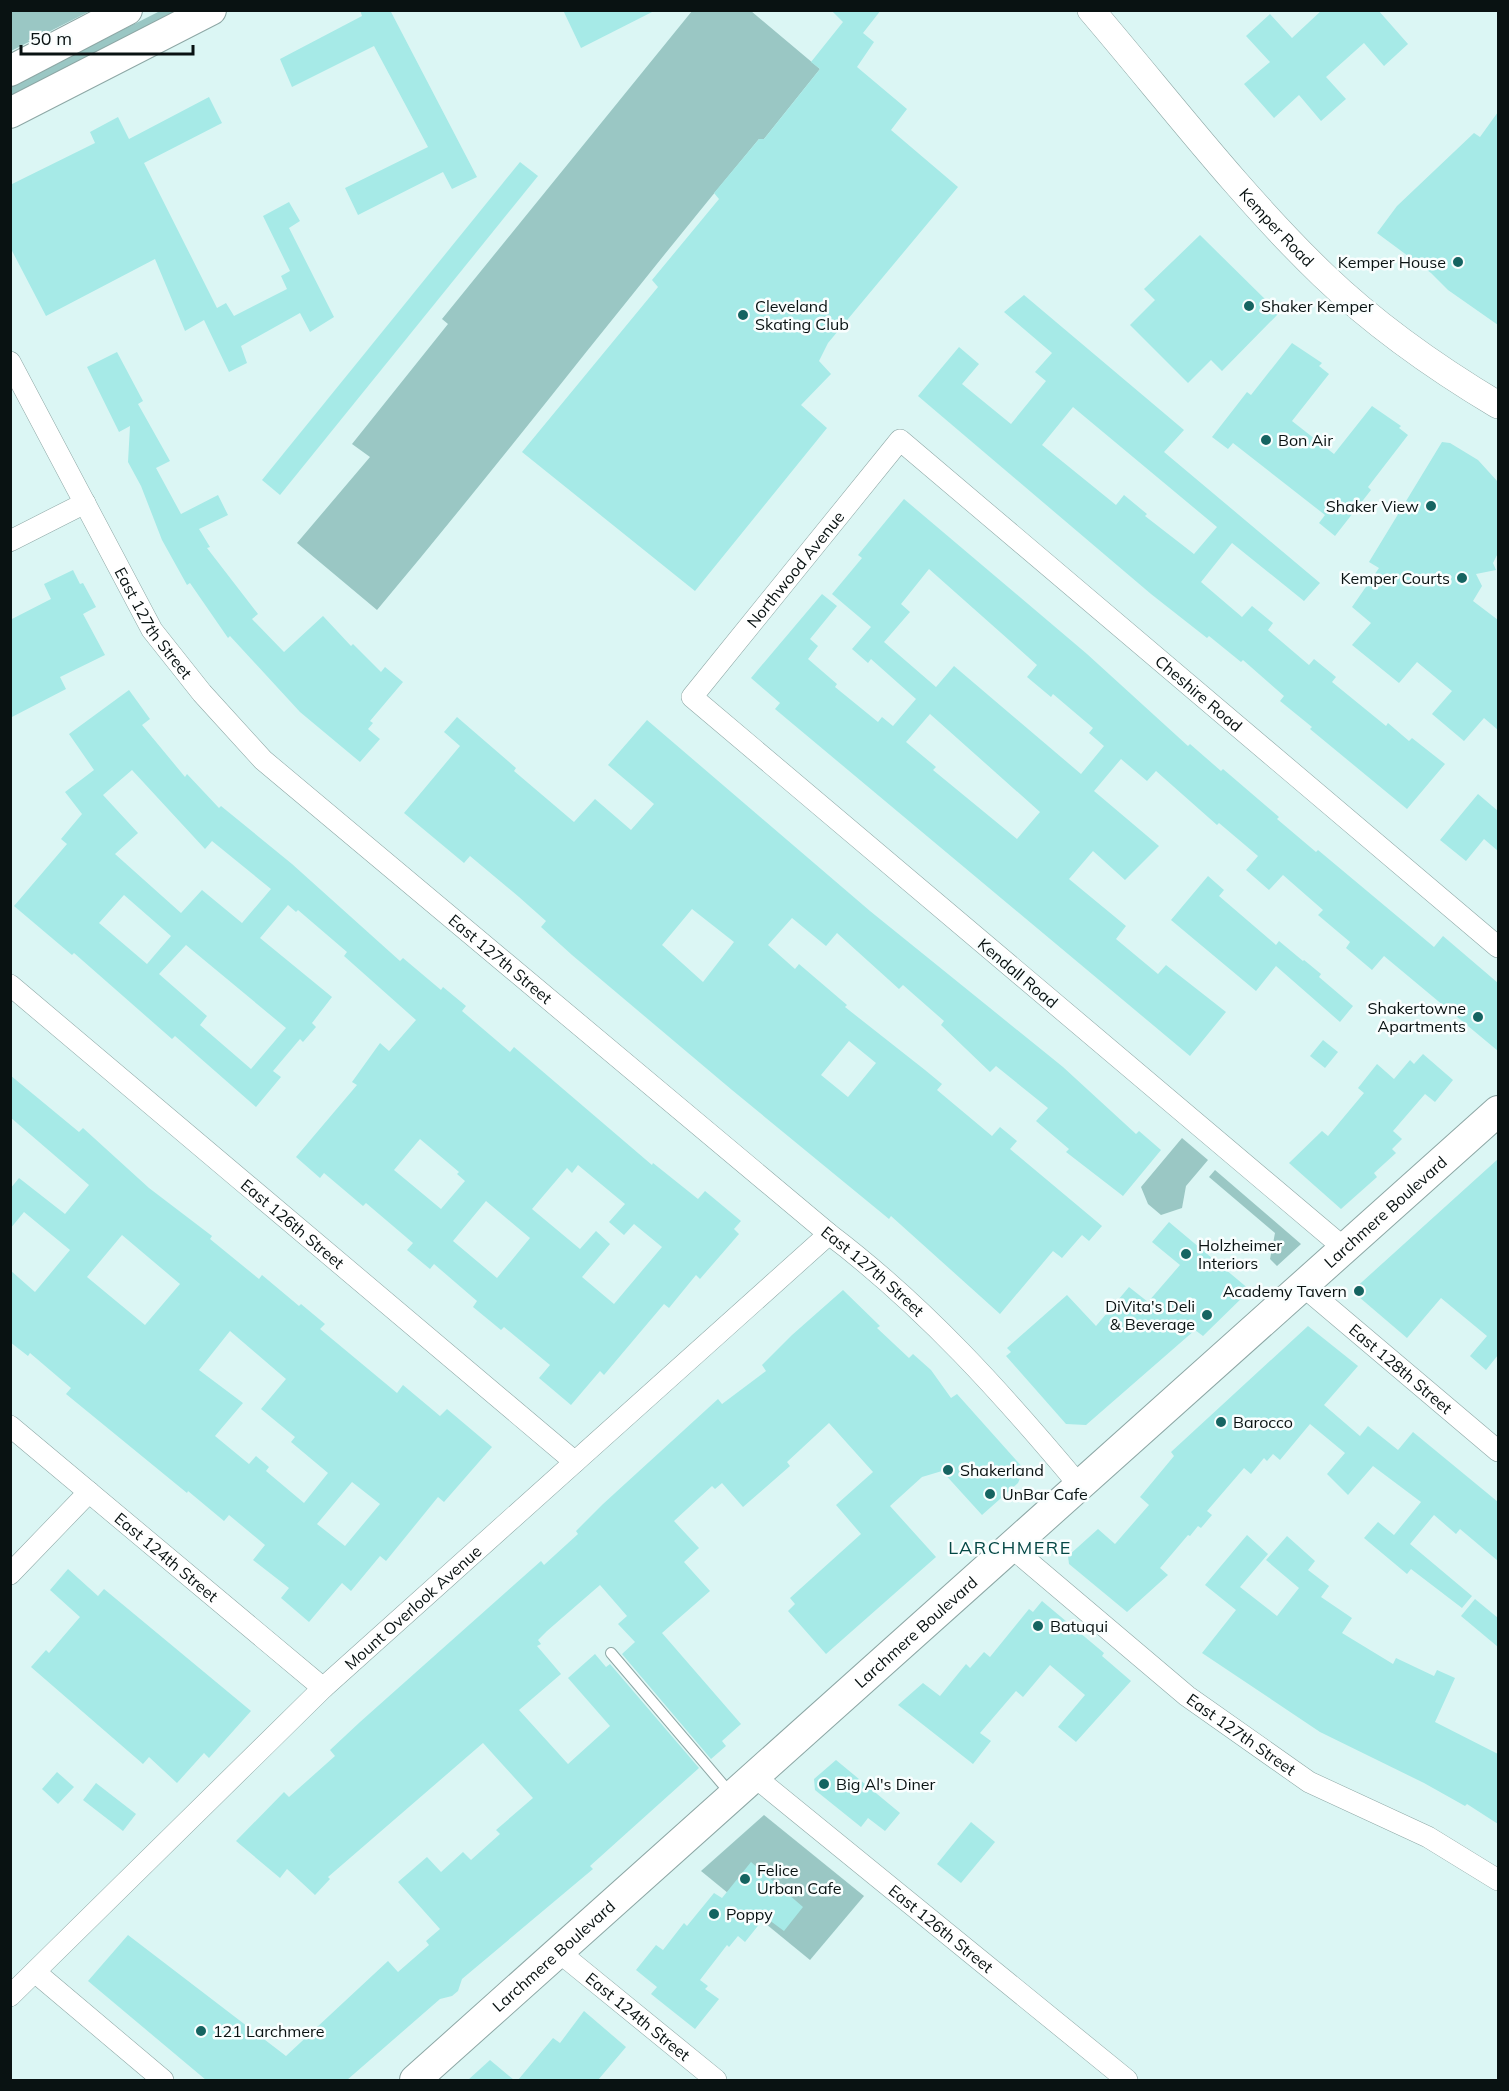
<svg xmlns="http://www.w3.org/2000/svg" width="1509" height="2091" font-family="Mulish,sans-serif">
<rect width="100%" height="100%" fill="#dbf6f4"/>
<g fill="#9ac7c4">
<path d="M 11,10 L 90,10 L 90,11 L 11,51 Z"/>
<path d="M 160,11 L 185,11 L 11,100 L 10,87 Z"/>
<path d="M 692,11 L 751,11 L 820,69 L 764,139 L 759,139 C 630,294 507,455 377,610 L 297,543 L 370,457 L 352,444 L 448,324 L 442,319 Z"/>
<path d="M 1182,1138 L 1208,1160 L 1186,1186 L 1182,1208 L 1161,1215 L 1148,1204 L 1141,1187 Z"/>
<path d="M 1215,1170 L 1301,1244 L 1277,1266 L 1270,1259 L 1275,1233 L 1209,1177 Z"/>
<path d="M 764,1815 L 864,1896 L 810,1960 L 701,1871 Z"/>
</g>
<g fill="#a6eae7" fill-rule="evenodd">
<path d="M 360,10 L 390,10 L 477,177 L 452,189 L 443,172 L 358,215 L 345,188 L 428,147 L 374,46 L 292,87 L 280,59 L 362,16 Z"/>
<path d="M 563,10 L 656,10 L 581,48 Z"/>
<path d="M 831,10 L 881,10 L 863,33 L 874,42 L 857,67 L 907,109 L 891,130 L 958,187 L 828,343 L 819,361 L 831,374 L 801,405 L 827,428 L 695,591 L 522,452 L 658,287 L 652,280 L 719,199 L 714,193 L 759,139 L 764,139 L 820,69 L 811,62 L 843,22 Z"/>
<path d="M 1322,10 L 1378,10 L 1408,44 L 1384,66 L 1364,43 L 1326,77 L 1346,99 L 1321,121 L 1299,95 L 1274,118 L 1244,84 L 1270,62 L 1246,36 L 1270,14 L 1292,38 Z"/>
<path d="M 209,97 L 222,123 L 144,163 L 217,308 L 226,303 L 234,316 L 287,289 L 281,276 L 290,271 L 263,216 L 289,202 L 300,221 L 289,228 L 334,317 L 310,332 L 300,313 L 241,346 L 247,363 L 229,372 L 204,320 L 185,331 L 155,259 L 46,316 L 10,247 L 10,185 L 95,143 L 90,132 L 118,117 L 129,139 Z"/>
<path d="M 1498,112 L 1498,325 L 1448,290 L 1431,273 L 1377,233 L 1397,206 L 1474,133 L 1480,137 Z"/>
<path d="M 520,162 L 538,176 L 280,495 L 262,480 Z"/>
<path d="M 1200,235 L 1279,313 L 1222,371 L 1211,360 L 1188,383 L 1130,325 L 1155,300 L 1144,289 Z"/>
<path d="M 1024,295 L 1184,430 L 1164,452 L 1320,583 L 1304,601 L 1232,543 L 1201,582 L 1242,617 L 1252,606 L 1273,623 L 1268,630 L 1309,665 L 1314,659 L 1336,677 L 1332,682 L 1386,726 L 1388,723 L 1409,741 L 1412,738 L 1445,764 L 1407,809 L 1310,729 L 1312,727 L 1280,701 L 1284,696 L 1243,660 L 1241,662 L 1209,636 L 1207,638 L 1151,594 L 918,396 L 959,347 L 979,364 L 962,384 L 1011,424 L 1046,381 L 1035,372 L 1052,353 L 1004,312 ZM 1073,407 L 1217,527 L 1194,554 L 1145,516 L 1147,514 L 1124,495 L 1116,505 L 1042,445 Z"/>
<path d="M 1292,343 L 1322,363 L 1319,366 L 1329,374 L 1292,421 L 1334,454 L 1372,406 L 1401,426 L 1399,428 L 1408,435 L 1368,487 L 1371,490 L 1335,536 L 1319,523 L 1325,515 L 1233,443 L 1228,449 L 1212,437 L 1247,392 L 1251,395 Z"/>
<path d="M 117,352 L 143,401 L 138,404 L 170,461 L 156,468 L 181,514 L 218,495 L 228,515 L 199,529 L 210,547 L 207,548 L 258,614 L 252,619 L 284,652 L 323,616 L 351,646 L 353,644 L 381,672 L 385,667 L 403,682 L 370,721 L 373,723 L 368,729 L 380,739 L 360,762 L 300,712 L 230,636 L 228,638 L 190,583 L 187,585 L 162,540 L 141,486 L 128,462 L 130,426 L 119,432 L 87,367 Z"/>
<path d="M 1442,442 L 1450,443 L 1478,460 L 1498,482 L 1498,553 L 1493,563 L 1496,570 L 1476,574 L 1482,586 L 1473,601 L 1498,620 L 1498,730 L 1484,718 L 1464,741 L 1432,714 L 1452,691 L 1417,662 L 1399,683 L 1352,645 L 1371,623 L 1352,607 L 1379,568 L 1369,562 Z"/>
<path d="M 904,499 L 1087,654 L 1188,746 L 1190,744 L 1221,771 L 1223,769 L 1279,817 L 1277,819 L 1316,852 L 1318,850 L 1434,947 L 1443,936 L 1498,983 L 1498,1051 L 1384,956 L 1372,970 L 1346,948 L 1350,942 L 1318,915 L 1323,910 L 1283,875 L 1269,890 L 1246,870 L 1258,856 L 1219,823 L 1217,825 L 1156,771 L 1147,781 L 1121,759 L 1094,791 L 1159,846 L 1125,880 L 1093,851 L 1069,879 L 1126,926 L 1116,939 L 1158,974 L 1166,965 L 1226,1012 L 1190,1056 L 775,709 L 780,703 L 751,678 L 822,594 L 837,606 L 810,639 L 818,646 L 808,659 L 837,684 L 835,687 L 878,722 L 882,717 L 893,726 L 916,699 L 871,659 L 868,663 L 852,649 L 871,627 L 832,594 L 862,558 L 858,555 ZM 929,569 L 1037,665 L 1027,677 L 1051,697 L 1053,694 L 1093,728 L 1089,733 L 1104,746 L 1081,774 L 954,666 L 936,687 L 884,642 L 910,612 L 901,604 ZM 930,714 L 1040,812 L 1017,839 L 933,770 L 936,767 L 906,742 Z"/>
<path d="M 73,570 L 80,584 L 83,583 L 96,607 L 83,614 L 105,655 L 60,677 L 66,689 L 10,718 L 10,620 L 51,599 L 44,584 Z"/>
<path d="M 129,690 L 150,719 L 142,725 L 185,777 L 187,774 L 219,808 L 221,806 L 292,864 L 400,961 L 403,958 L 441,990 L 443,987 L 466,1006 L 462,1011 L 510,1052 L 514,1047 L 652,1165 L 653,1163 L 698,1199 L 705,1191 L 741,1221 L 734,1229 L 739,1234 L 700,1279 L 696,1275 L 669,1308 L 664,1304 L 604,1375 L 600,1371 L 571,1405 L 539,1378 L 550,1365 L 504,1327 L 501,1330 L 473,1307 L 477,1301 L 434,1264 L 430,1269 L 407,1250 L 413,1243 L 366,1203 L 363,1206 L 324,1173 L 320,1178 L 296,1157 L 357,1085 L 352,1082 L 380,1043 L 389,1051 L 416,1020 L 344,956 L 347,952 L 298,910 L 296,912 L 288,905 L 260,938 L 332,997 L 312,1023 L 316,1027 L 303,1042 L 300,1039 L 273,1071 L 281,1077 L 256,1107 L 175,1036 L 172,1039 L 74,953 L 72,955 L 14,906 L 67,844 L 61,839 L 82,814 L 65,792 L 94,770 L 69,734 ZM 132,770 L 205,849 L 212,841 L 271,889 L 242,923 L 202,890 L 181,913 L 115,854 L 138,833 L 103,795 ZM 124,895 L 171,936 L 147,964 L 99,923 ZM 186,945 L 286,1028 L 251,1069 L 200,1025 L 207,1016 L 159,974 ZM 420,1139 L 459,1172 L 457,1174 L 465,1181 L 441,1209 L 394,1170 ZM 578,1165 L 625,1204 L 609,1222 L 624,1235 L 634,1224 L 662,1247 L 614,1304 L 582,1277 L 610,1244 L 596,1231 L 580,1249 L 532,1209 L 567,1168 L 572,1173 ZM 486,1201 L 530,1238 L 497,1278 L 453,1241 Z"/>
<path d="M 457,717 L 516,768 L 514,771 L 574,822 L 595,799 L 631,830 L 654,804 L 608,765 L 647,720 L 870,911 L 1063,1067 L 1136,1134 L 1139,1131 L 1161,1150 L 1123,1196 L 1066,1152 L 1069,1149 L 1036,1121 L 1048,1108 L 996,1066 L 990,1072 L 941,1025 L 944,1021 L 903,985 L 899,989 L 837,933 L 826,946 L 792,918 L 768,945 L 795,969 L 799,964 L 847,1005 L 845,1007 L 925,1070 L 942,1084 L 937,1090 L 992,1136 L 1000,1127 L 1017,1141 L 1010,1149 L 1102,1226 L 1089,1241 L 1082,1235 L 1062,1258 L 1053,1251 L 1000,1314 L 891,1216 L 889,1219 L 732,1090 L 572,955 L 541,927 L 546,921 L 519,897 L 470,856 L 464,863 L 404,813 L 460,746 L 444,732 ZM 692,909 L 734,942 L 703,982 L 662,945 ZM 849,1041 L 876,1063 L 848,1097 L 821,1075 Z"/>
<path d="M 1478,794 L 1498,811 L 1498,851 L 1484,839 L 1466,861 L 1440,840 Z"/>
<path d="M 1208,876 L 1224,890 L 1219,896 L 1276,945 L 1279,941 L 1303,961 L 1304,960 L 1321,974 L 1319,977 L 1353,1006 L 1340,1022 L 1276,966 L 1256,991 L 1171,920 Z"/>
<path d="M 1323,1040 L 1338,1052 L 1325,1068 L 1310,1056 Z"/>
<path d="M 1423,1054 L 1453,1080 L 1435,1102 L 1425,1094 L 1393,1131 L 1402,1139 L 1392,1149 L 1396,1153 L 1374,1173 L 1377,1177 L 1341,1209 L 1289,1163 L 1322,1131 L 1328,1136 L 1364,1093 L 1358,1088 L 1377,1064 L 1394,1079 L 1410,1060 L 1414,1064 Z"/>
<path d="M 10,1075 L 79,1132 L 83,1128 L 149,1188 L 212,1236 L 210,1239 L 259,1279 L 262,1275 L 299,1306 L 301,1304 L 325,1324 L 320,1329 L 397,1393 L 403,1385 L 440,1416 L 447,1409 L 492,1447 L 444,1502 L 438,1497 L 386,1561 L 380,1556 L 351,1591 L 342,1583 L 309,1622 L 281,1598 L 289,1588 L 253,1560 L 265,1545 L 229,1515 L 224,1521 L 188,1491 L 187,1493 L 66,1394 L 71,1388 L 30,1353 L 28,1356 L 10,1342 L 10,1270 L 35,1292 L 70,1250 L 24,1212 L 10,1229 L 10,1189 L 19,1178 L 65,1214 L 89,1185 L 10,1117 ZM 122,1235 L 180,1284 L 145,1325 L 87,1277 ZM 230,1331 L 286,1379 L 261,1409 L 295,1437 L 291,1442 L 328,1473 L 304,1503 L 266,1471 L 269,1467 L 256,1456 L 249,1464 L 215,1436 L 243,1403 L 199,1370 ZM 352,1482 L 380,1504 L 345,1546 L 317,1524 Z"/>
<path d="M 1498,1159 L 1498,1355 L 1486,1370 L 1470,1356 L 1487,1336 L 1441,1298 L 1407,1338 L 1352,1291 Z"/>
<path d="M 1169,1222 L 1250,1290 L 1203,1336 L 1195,1330 L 1086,1425 L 1066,1424 L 1006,1356 L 1011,1352 L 1007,1348 L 1067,1295 L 1096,1326 L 1129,1287 L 1148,1302 L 1180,1265 L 1152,1242 Z"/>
<path d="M 843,1290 L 880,1326 L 877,1328 L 909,1358 L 913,1354 L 931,1370 L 951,1398 L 957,1394 L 1024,1469 L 1018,1483 L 982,1515 L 942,1471 L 922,1477 L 890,1506 L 936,1557 L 826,1654 L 788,1611 L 795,1604 L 790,1598 L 861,1534 L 836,1505 L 873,1472 L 829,1423 L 787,1462 L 790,1466 L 743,1507 L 722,1483 L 715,1489 L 712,1486 L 674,1521 L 699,1548 L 684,1562 L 710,1591 L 662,1633 L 741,1724 L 722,1741 L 726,1746 L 711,1759 L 622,1654 L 635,1642 L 618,1624 L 627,1616 L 600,1585 L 547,1631 L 538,1640 L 541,1644 L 537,1646 L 561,1674 L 519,1710 L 568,1764 L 610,1726 L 568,1678 L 595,1654 L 606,1667 L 610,1664 L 699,1768 L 590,1866 L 593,1869 L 462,1979 L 458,1991 L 452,1996 L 440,1999 L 347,2080 L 206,2080 L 88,1981 L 128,1935 L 286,2056 L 388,1961 L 398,1972 L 429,1945 L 426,1941 L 440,1929 L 398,1882 L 427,1857 L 441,1872 L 463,1852 L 471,1860 L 500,1834 L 496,1830 L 533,1798 L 483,1743 L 328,1877 L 330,1879 L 315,1895 L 287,1869 L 280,1878 L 236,1841 L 284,1792 L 289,1797 L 335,1756 L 330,1750 L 360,1722 L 541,1561 L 544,1565 L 578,1534 L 576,1531 L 603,1504 L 718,1399 L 722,1404 L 766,1371 L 762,1365 L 792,1335 Z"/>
<path d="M 1308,1326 L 1358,1366 L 1324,1405 L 1360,1436 L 1368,1426 L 1398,1450 L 1413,1432 L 1498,1502 L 1498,1561 L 1460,1529 L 1456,1534 L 1434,1515 L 1410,1544 L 1472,1596 L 1462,1608 L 1411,1569 L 1407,1574 L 1364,1538 L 1378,1522 L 1394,1535 L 1421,1502 L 1373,1466 L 1348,1495 L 1327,1474 L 1345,1453 L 1310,1424 L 1280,1460 L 1273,1454 L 1267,1461 L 1264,1458 L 1251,1474 L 1244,1468 L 1207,1511 L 1212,1515 L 1201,1528 L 1198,1526 L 1190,1536 L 1188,1535 L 1160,1568 L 1168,1575 L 1127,1612 L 1069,1564 L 1068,1556 L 1098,1529 L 1115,1544 L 1149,1505 L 1140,1497 L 1174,1456 L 1171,1452 Z"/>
<path d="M 1247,1535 L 1268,1554 L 1240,1587 L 1277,1616 L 1299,1588 L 1266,1560 L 1287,1536 L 1315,1561 L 1308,1570 L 1329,1586 L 1321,1597 L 1352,1618 L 1342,1633 L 1393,1664 L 1396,1658 L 1434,1676 L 1437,1670 L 1455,1678 L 1435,1722 L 1498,1754 L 1498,1824 L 1467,1804 L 1465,1806 L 1424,1783 L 1320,1732 L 1202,1653 L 1236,1610 L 1205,1585 Z"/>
<path d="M 68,1569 L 98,1596 L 104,1589 L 251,1711 L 209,1758 L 204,1753 L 177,1783 L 149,1757 L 143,1764 L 31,1667 L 46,1650 L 49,1653 L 80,1617 L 50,1590 Z"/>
<path d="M 1475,1599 L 1498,1618 L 1498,1647 L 1461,1616 Z"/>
<path d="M 1042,1601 L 1104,1653 L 1102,1656 L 1131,1681 L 1076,1742 L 1058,1727 L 1085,1695 L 1050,1665 L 1023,1697 L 1016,1691 L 980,1733 L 991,1741 L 973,1764 L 898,1705 L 923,1683 L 940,1696 L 966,1664 L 970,1668 L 984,1652 L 990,1657 L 1029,1609 L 1033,1612 Z"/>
<path d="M 836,1760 L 900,1813 L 885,1831 L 868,1818 L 861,1827 L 815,1790 L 814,1779 Z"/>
<path d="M 57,1772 L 74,1787 L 58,1804 L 42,1789 Z"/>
<path d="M 96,1783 L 136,1814 L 123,1831 L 83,1800 Z"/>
<path d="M 971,1822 L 995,1842 L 961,1883 L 937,1864 Z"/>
<path d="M 751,1862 L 803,1907 L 784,1931 L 765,1917 L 745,1942 L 738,1936 L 729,1947 L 727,1945 L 700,1980 L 708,1986 L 705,1989 L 719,1999 L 695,2029 L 651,1994 L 657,1987 L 636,1970 L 656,1945 L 663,1950 L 684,1923 L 687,1926 L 714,1893 L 722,1898 Z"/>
<path d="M 584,2011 L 626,2047 L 598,2080 L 518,2080 L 553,2038 L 560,2043 Z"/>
<path d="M 490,2060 L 514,2080 L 468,2080 Z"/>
</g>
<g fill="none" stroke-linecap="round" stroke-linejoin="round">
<defs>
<path id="service" d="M 611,1653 L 731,1794"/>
<g id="minor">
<path id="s1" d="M 10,362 L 152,630 L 202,693 L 263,760 L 829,1234 C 924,1306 1003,1394 1079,1485"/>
<path d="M 10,541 L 85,503"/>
<path id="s2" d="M 10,985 L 575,1462"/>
<path id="s3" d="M 1344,1248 L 692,697 L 900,440 L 1498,947"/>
<path id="s4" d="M 1303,1286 L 1498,1451"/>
<path id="s5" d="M 10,1426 L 323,1688"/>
<path id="s6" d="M 1011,1547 L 1187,1696 L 1309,1782 L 1428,1837 L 1498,1880"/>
<path d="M 10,1574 L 89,1492"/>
<path id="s7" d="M 755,1777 L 1127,2080"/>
<path id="s8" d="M 559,1952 L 716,2080"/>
<path d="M 35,1972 L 163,2080"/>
<path id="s9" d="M 10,1996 L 323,1688 L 829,1234"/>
</g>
<g id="tertiary">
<path id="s10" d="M 1091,10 C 1167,99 1239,194 1323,275 C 1375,325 1436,368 1498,405"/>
</g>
<g id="secondary">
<path d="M 10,71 L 127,10"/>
<path d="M 10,113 L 211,10"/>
<path id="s11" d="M 415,2080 L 1498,1111"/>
</g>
</defs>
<use href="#service" stroke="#8da7a5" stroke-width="12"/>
<use href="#minor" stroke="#8da7a5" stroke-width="22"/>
<use href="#tertiary" stroke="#8da7a5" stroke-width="28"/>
<use href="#secondary" stroke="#8da7a5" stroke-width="32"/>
<use href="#service" stroke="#fff" stroke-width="10"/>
<use href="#minor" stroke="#fff" stroke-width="21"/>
<use href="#tertiary" stroke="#fff" stroke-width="27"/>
<use href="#secondary" stroke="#fff" stroke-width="30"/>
</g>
<g fill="#156461" stroke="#f9fefe" stroke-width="2">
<circle cx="1458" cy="262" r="6"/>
<circle cx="1249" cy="306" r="6"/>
<circle cx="743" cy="315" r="6"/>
<circle cx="1266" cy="440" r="6"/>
<circle cx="1431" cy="506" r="6"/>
<circle cx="1462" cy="578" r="6"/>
<circle cx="1478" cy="1017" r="6"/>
<circle cx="1186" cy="1254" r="6"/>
<circle cx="1359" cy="1291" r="6"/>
<circle cx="1207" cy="1315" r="6"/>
<circle cx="1221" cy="1422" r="6"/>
<circle cx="948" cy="1470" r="6"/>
<circle cx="990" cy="1494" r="6"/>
<circle cx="1038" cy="1626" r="6"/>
<circle cx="824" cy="1784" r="6"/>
<circle cx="745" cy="1879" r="6"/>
<circle cx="714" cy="1914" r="6"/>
<circle cx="201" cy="2031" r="6"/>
</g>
<g text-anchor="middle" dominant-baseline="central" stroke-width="5" stroke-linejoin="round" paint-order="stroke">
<g font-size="16" fill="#091212" stroke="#f9fefe">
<text stroke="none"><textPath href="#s10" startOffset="286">Kemper Road</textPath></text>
<text stroke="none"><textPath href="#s3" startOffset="1018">Northwood Avenue</textPath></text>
<text stroke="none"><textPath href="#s1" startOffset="298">East 127th Street</textPath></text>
<text stroke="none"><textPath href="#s3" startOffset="1576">Cheshire Road</textPath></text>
<text stroke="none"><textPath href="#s1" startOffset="784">East 127th Street</textPath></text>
<text transform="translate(1018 973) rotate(40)">Kendall Road</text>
<text stroke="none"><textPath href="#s11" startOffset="1302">Larchmere Boulevard</textPath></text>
<text stroke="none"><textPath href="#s2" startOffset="370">East 126th Street</textPath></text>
<text stroke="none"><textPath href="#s1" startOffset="1270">East 127th Street</textPath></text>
<text stroke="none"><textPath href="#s4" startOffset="128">East 128th Street</textPath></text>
<text stroke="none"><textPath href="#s5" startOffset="204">East 124th Street</textPath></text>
<text stroke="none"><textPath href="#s9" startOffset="560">Mount Overlook Avenue</textPath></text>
<text stroke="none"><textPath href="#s11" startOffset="672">Larchmere Boulevard</textPath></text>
<text stroke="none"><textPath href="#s6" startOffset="297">East 127th Street</textPath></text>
<text stroke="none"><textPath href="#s7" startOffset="240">East 126th Street</textPath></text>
<text stroke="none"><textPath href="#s11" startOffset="186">Larchmere Boulevard</textPath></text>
<text stroke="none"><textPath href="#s8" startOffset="102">East 124th Street</textPath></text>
</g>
<g font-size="16" fill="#091212" stroke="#f9fefe" text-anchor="start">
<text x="1446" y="262" text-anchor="end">Kemper House</text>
<text x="755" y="306">Cleveland<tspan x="755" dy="18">Skating Club</tspan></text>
<text x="1261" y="306">Shaker Kemper</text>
<text x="1278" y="440">Bon Air</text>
<text x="1419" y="506" text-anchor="end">Shaker View</text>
<text x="1450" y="578" text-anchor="end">Kemper Courts</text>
<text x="1466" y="1008" text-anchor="end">Shakertowne<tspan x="1466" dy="18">Apartments</tspan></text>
<text x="1198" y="1245">Holzheimer<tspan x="1198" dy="18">Interiors</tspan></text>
<text x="1347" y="1291" text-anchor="end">Academy Tavern</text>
<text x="1195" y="1306" text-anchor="end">DiVita's Deli<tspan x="1195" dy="18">&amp; Beverage</tspan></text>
<text x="1233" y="1422">Barocco</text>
<text x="960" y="1470">Shakerland</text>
<text x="1002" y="1494">UnBar Cafe</text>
<text x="1050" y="1626">Batuqui</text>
<text x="836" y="1784">Big Al's Diner</text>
<text x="757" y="1870">Felice<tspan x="757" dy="18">Urban Cafe</tspan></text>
<text x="726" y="1914">Poppy</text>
<text x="213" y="2031">121 Larchmere</text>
</g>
<g font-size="18" letter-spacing="1.5" fill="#044745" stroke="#f9fefe">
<text x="1010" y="1547">LARCHMERE</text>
</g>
</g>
<rect width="1509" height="2091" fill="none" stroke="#091212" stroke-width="24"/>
<path d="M21 45v9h172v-9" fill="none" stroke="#091212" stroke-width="3"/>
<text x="30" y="45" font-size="18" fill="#091212" stroke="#f9fefe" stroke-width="4.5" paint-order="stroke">50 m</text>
</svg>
